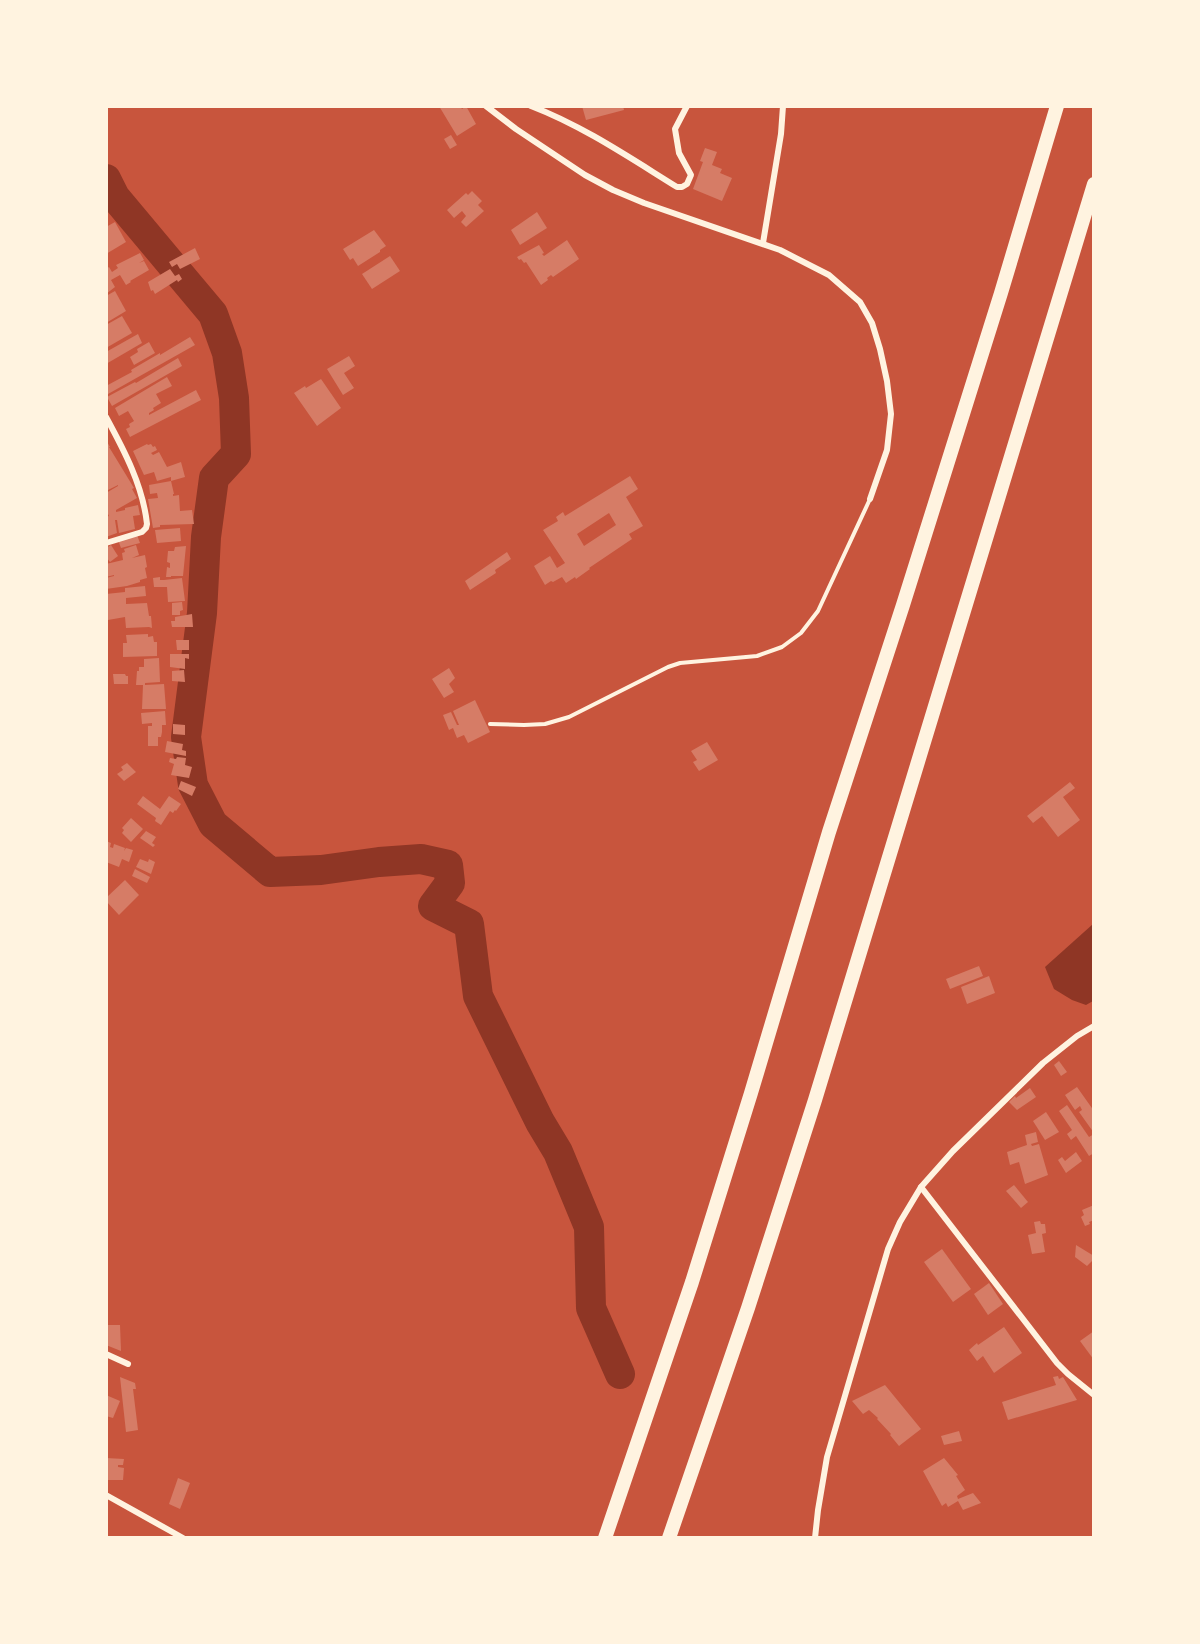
<svg xmlns="http://www.w3.org/2000/svg" width="1200" height="1644" font-family="'DM Sans',sans-serif">
<rect width="100%" height="100%" fill="#c8553d"/>
<path fill="#8f3625" d="M 1093,924 L 1093,1001 L 1086,1005 L 1072,1000 L 1054,989 L 1045,967 Z"/>
<g fill="none" stroke-linecap="round" stroke-linejoin="round">
<path stroke="#8f3625" stroke-width="30" d="M 106,179 L 115,197 L 213,314 L 227,353 L 234,398 L 236,454 L 214,478 L 206,537 L 202,613 L 186,737 L 193,785 L 213,824 L 270,872 L 321,870 L 379,862 L 421,859 L 448,865 L 450,883 L 433,906 L 469,924 L 478,996 L 540,1122 L 558,1152 L 589,1227 L 591,1308 L 620,1374"/>
</g>
<g fill="#d67c66" fill-rule="evenodd">
<path d="M 439,106 L 460,106 L 462,109 L 466,106 L 476,124 L 457,136 Z"/>
<path d="M 582,106 L 623,106 L 624,110 L 586,120 Z"/>
<path d="M 451,135 L 457,145 L 450,149 L 444,139 Z"/>
<path d="M 705,148 L 717,152 L 712,165 L 722,169 L 720,173 L 732,178 L 722,201 L 693,189 L 703,162 L 700,161 Z"/>
<path d="M 472,191 L 482,201 L 478,205 L 484,211 L 466,227 L 461,222 L 466,216 L 462,211 L 454,218 L 447,210 L 466,193 L 468,195 Z"/>
<path d="M 537,212 L 547,228 L 520,245 L 511,230 Z"/>
<path d="M 115,222 L 126,242 L 106,254 L 106,227 Z"/>
<path d="M 374,230 L 386,246 L 380,250 L 380,252 L 358,266 L 353,258 L 350,260 L 343,249 Z"/>
<path d="M 567,240 L 579,259 L 553,277 L 551,275 L 547,278 L 548,280 L 541,285 L 526,262 L 524,263 L 521,259 L 519,260 L 517,257 L 539,245 L 544,253 L 542,254 L 544,256 Z"/>
<path d="M 195,248 L 200,259 L 180,269 L 177,264 L 172,267 L 169,262 Z"/>
<path d="M 140,253 L 144,260 L 139,263 L 144,261 L 149,270 L 130,281 L 131,282 L 126,285 L 120,275 L 111,280 L 115,287 L 106,294 L 106,269 L 109,267 L 112,272 L 118,268 L 116,265 Z"/>
<path d="M 390,256 L 400,271 L 372,289 L 362,274 Z"/>
<path d="M 170,269 L 175,276 L 179,274 L 182,279 L 178,282 L 177,280 L 155,294 L 153,290 L 151,291 L 148,282 Z"/>
<path d="M 115,291 L 126,311 L 106,323 L 106,296 Z"/>
<path d="M 122,316 L 132,333 L 106,348 L 106,325 Z"/>
<path d="M 138,334 L 142,343 L 106,364 L 106,352 Z"/>
<path d="M 190,337 L 195,345 L 108,394 L 106,386 L 132,372 L 131,370 L 160,353 L 160,355 Z"/>
<path d="M 149,342 L 155,353 L 134,365 L 130,357 L 138,352 L 137,349 Z"/>
<path d="M 349,356 L 355,366 L 344,373 L 354,388 L 343,395 L 327,369 Z"/>
<path d="M 178,358 L 182,366 L 112,406 L 107,397 L 135,382 L 136,383 Z"/>
<path d="M 167,377 L 172,386 L 156,394 L 161,403 L 153,408 L 154,410 L 149,413 L 149,415 L 196,390 L 201,400 L 130,437 L 126,429 L 130,427 L 129,424 L 134,421 L 128,411 L 119,416 L 115,408 Z"/>
<path d="M 321,379 L 341,408 L 317,426 L 294,393 L 305,386 L 306,388 Z"/>
<path d="M 106,440 L 110,447 L 109,447 L 134,488 L 132,489 L 137,498 L 116,510 L 116,512 L 125,510 L 125,508 L 138,505 L 140,515 L 133,516 L 135,529 L 119,533 L 117,520 L 115,520 L 117,533 L 106,537 L 106,517 L 109,516 L 108,514 L 106,515 L 106,493 L 118,486 L 118,485 L 106,491 Z"/>
<path d="M 147,444 L 148,445 L 151,444 L 153,447 L 155,446 L 157,450 L 151,453 L 153,455 L 159,452 L 167,467 L 181,462 L 185,477 L 171,481 L 174,494 L 173,494 L 173,496 L 179,495 L 180,511 L 192,510 L 194,524 L 160,525 L 160,527 L 153,528 L 148,499 L 158,498 L 157,493 L 150,494 L 149,485 L 171,481 L 171,477 L 157,481 L 154,472 L 144,475 L 133,451 Z"/>
<path d="M 630,476 L 638,489 L 626,497 L 643,526 L 629,534 L 632,539 L 589,568 L 590,569 L 576,579 L 575,577 L 566,583 L 562,577 L 553,582 L 551,581 L 545,585 L 534,566 L 550,556 L 557,568 L 565,563 L 543,530 L 558,521 L 556,517 L 563,512 L 565,516 ZM 609,513 L 616,525 L 584,546 L 577,534 Z"/>
<path d="M 180,528 L 181,541 L 157,543 L 155,530 Z"/>
<path d="M 137,535 L 140,543 L 121,548 L 118,540 Z"/>
<path d="M 111,545 L 118,556 L 110,562 L 106,557 L 106,548 Z"/>
<path d="M 136,545 L 139,555 L 132,558 L 145,555 L 147,567 L 145,568 L 147,578 L 140,580 L 140,582 L 127,586 L 106,589 L 106,578 L 114,576 L 114,575 L 106,577 L 106,564 L 123,560 L 122,553 L 125,552 L 124,549 Z"/>
<path d="M 186,546 L 183,576 L 171,576 L 171,577 L 166,577 L 167,567 L 170,568 L 170,563 L 167,562 L 168,551 L 174,551 L 175,547 Z"/>
<path d="M 507,552 L 511,559 L 495,570 L 496,573 L 470,590 L 465,581 Z"/>
<path d="M 160,577 L 160,580 L 164,580 L 182,578 L 185,601 L 168,602 L 167,587 L 154,587 L 153,578 Z"/>
<path d="M 145,586 L 146,596 L 126,598 L 126,604 L 147,603 L 149,616 L 151,616 L 152,628 L 149,627 L 126,628 L 125,617 L 108,620 L 106,594 L 125,592 L 125,588 Z"/>
<path d="M 182,602 L 183,610 L 180,611 L 180,615 L 172,615 L 172,603 Z"/>
<path d="M 192,614 L 193,627 L 172,627 L 171,621 L 175,621 L 175,617 Z"/>
<path d="M 148,634 L 148,637 L 153,636 L 154,642 L 157,642 L 157,656 L 123,657 L 123,643 L 127,643 L 126,635 Z"/>
<path d="M 176,640 L 189,640 L 189,650 L 177,650 Z"/>
<path d="M 170,654 L 189,654 L 189,659 L 185,658 L 185,669 L 170,667 Z"/>
<path d="M 159,658 L 160,682 L 145,683 L 145,685 L 164,684 L 166,709 L 142,709 L 143,685 L 136,685 L 137,671 L 139,671 L 139,667 L 144,667 L 144,659 Z"/>
<path d="M 449,668 L 455,678 L 449,684 L 454,692 L 444,698 L 432,679 Z"/>
<path d="M 184,670 L 185,682 L 172,681 L 172,671 Z"/>
<path d="M 113,674 L 125,674 L 126,676 L 128,676 L 128,684 L 114,684 Z"/>
<path d="M 475,700 L 490,732 L 468,743 L 464,735 L 457,738 L 453,728 L 449,730 L 443,715 L 451,712 L 457,725 L 459,725 L 453,711 Z"/>
<path d="M 165,711 L 166,725 L 162,725 L 162,732 L 161,737 L 158,737 L 158,746 L 148,746 L 148,726 L 152,726 L 152,723 L 142,724 L 141,713 Z"/>
<path d="M 173,724 L 185,725 L 185,735 L 173,734 Z"/>
<path d="M 167,741 L 183,744 L 182,750 L 186,751 L 186,756 L 165,752 Z"/>
<path d="M 707,742 L 718,760 L 699,771 L 693,762 L 697,760 L 691,751 Z"/>
<path d="M 177,757 L 186,758 L 185,765 L 192,767 L 189,778 L 171,775 L 174,764 L 169,762 L 170,758 L 176,759 Z"/>
<path d="M 127,763 L 136,772 L 124,781 L 117,774 L 123,770 L 121,767 Z"/>
<path d="M 181,781 L 196,787 L 192,796 L 178,789 Z"/>
<path d="M 1070,782 L 1075,788 L 1063,797 L 1080,820 L 1058,837 L 1042,816 L 1033,823 L 1027,816 Z"/>
<path d="M 143,796 L 160,809 L 169,796 L 181,804 L 176,811 L 175,810 L 173,813 L 170,811 L 161,825 L 155,821 L 156,818 L 137,804 Z"/>
<path d="M 131,818 L 143,829 L 131,842 L 122,833 L 124,830 L 122,828 Z"/>
<path d="M 146,831 L 156,837 L 152,843 L 155,845 L 153,847 L 140,838 Z"/>
<path d="M 106,841 L 111,843 L 110,847 L 113,848 L 114,844 L 125,848 L 124,851 L 126,848 L 133,850 L 129,862 L 122,859 L 119,867 L 106,862 Z"/>
<path d="M 140,859 L 148,862 L 149,859 L 155,862 L 151,874 L 136,867 Z"/>
<path d="M 135,869 L 150,877 L 147,883 L 132,876 Z"/>
<path d="M 125,880 L 139,895 L 119,915 L 106,901 L 106,898 Z"/>
<path d="M 979,966 L 983,976 L 950,989 L 946,979 Z"/>
<path d="M 989,976 L 995,993 L 967,1004 L 961,987 Z"/>
<path d="M 1059,1061 L 1067,1072 L 1061,1076 L 1054,1065 Z"/>
<path d="M 1077,1087 L 1094,1111 L 1094,1133 L 1079,1112 L 1082,1110 L 1080,1106 L 1075,1110 L 1065,1095 Z"/>
<path d="M 1030,1088 L 1036,1097 L 1017,1110 L 1009,1102 L 1015,1096 L 1016,1098 Z"/>
<path d="M 1067,1105 L 1089,1137 L 1094,1134 L 1094,1153 L 1089,1156 L 1076,1136 L 1071,1140 L 1067,1134 L 1072,1130 L 1059,1111 Z"/>
<path d="M 1046,1112 L 1059,1132 L 1045,1140 L 1033,1121 Z"/>
<path d="M 1036,1132 L 1038,1142 L 1031,1144 L 1032,1146 L 1039,1144 L 1048,1175 L 1025,1184 L 1019,1162 L 1010,1165 L 1007,1152 L 1027,1145 L 1025,1135 Z"/>
<path d="M 1076,1152 L 1082,1161 L 1066,1173 L 1058,1160 L 1062,1157 L 1065,1161 Z"/>
<path d="M 1014,1185 L 1028,1202 L 1021,1208 L 1006,1191 Z"/>
<path d="M 1094,1205 L 1094,1220 L 1089,1222 L 1090,1224 L 1085,1226 L 1081,1217 L 1084,1215 L 1082,1210 Z"/>
<path d="M 1040,1221 L 1041,1224 L 1045,1224 L 1046,1233 L 1042,1234 L 1045,1252 L 1032,1254 L 1028,1235 L 1036,1233 L 1034,1222 Z"/>
<path d="M 1076,1245 L 1094,1256 L 1092,1261 L 1087,1266 L 1075,1257 Z"/>
<path d="M 942,1249 L 971,1289 L 953,1302 L 924,1262 Z"/>
<path d="M 989,1283 L 1003,1304 L 988,1315 L 974,1294 Z"/>
<path d="M 106,1325 L 120,1325 L 121,1351 L 106,1345 Z"/>
<path d="M 1004,1327 L 1022,1353 L 994,1373 L 983,1356 L 977,1361 L 969,1350 L 977,1343 L 978,1345 Z"/>
<path d="M 1094,1331 L 1094,1360 L 1080,1341 Z"/>
<path d="M 1058,1376 L 1059,1379 L 1063,1377 L 1077,1400 L 1008,1420 L 1002,1402 L 1056,1385 L 1053,1377 Z"/>
<path d="M 120,1377 L 135,1383 L 136,1389 L 133,1389 L 138,1430 L 126,1432 Z"/>
<path d="M 885,1385 L 921,1429 L 899,1446 L 890,1435 L 891,1434 L 877,1419 L 878,1418 L 869,1410 L 863,1414 L 852,1401 Z"/>
<path d="M 106,1395 L 120,1401 L 113,1418 L 106,1416 Z"/>
<path d="M 959,1431 L 962,1441 L 944,1445 L 941,1436 Z"/>
<path d="M 106,1458 L 124,1459 L 123,1465 L 118,1465 L 118,1467 L 124,1468 L 123,1480 L 106,1480 Z"/>
<path d="M 944,1458 L 958,1475 L 956,1476 L 965,1490 L 957,1496 L 958,1499 L 973,1493 L 981,1503 L 963,1510 L 958,1501 L 948,1507 L 946,1503 L 942,1506 L 923,1471 Z"/>
<path d="M 178,1478 L 190,1483 L 180,1509 L 169,1504 Z"/>
</g>
<g fill="none" stroke-linecap="round" stroke-linejoin="round">
<path stroke="#fff3e0" stroke-width="4" d="M 490,724 L 524,725 L 545,724 L 569,717 L 668,667 L 680,663 L 757,656 L 782,647 L 801,633 L 818,611 L 870,499"/>
<g stroke="#fff3e0" stroke-width="6">
<path d="M 486,106 L 516,129 L 585,175 L 613,190 L 644,203 L 780,250 L 829,275 L 860,302 L 872,323 L 880,349 L 887,381 L 891,414 L 887,450 L 870,499"/>
<path d="M 531,106 C 583,126 630,158 677,187 L 682,187 L 687,184 L 691,175 L 679,153 L 675,129 L 687,106"/>
<path d="M 763,243 L 781,134 L 783,106"/>
<path d="M 106,417 C 124,450 143,486 147,524 L 146,528 L 142,532 L 106,543"/>
<path d="M 921,1187 L 1057,1363 L 1068,1374 L 1094,1395"/>
<path d="M 106,1354 L 128,1364"/>
<path d="M 106,1495 L 183,1538"/>
<path d="M 815,1538 L 818,1510 L 827,1457 L 888,1249 L 900,1222 L 921,1187 L 953,1151 L 1043,1063 L 1077,1036 L 1094,1026"/>
</g>
<g stroke="#fff3e0" stroke-width="14">
<path d="M 605,1538 L 692,1282 L 751,1093 L 829,832 L 903,605 L 1001,293 L 1057,106"/>
<path d="M 669,1538 L 748,1308 L 815,1100 L 1094,184"/>
</g>
</g>
<rect width="1200" height="1644" fill="none" stroke="#fff3e0" stroke-width="216"/>
</svg>
